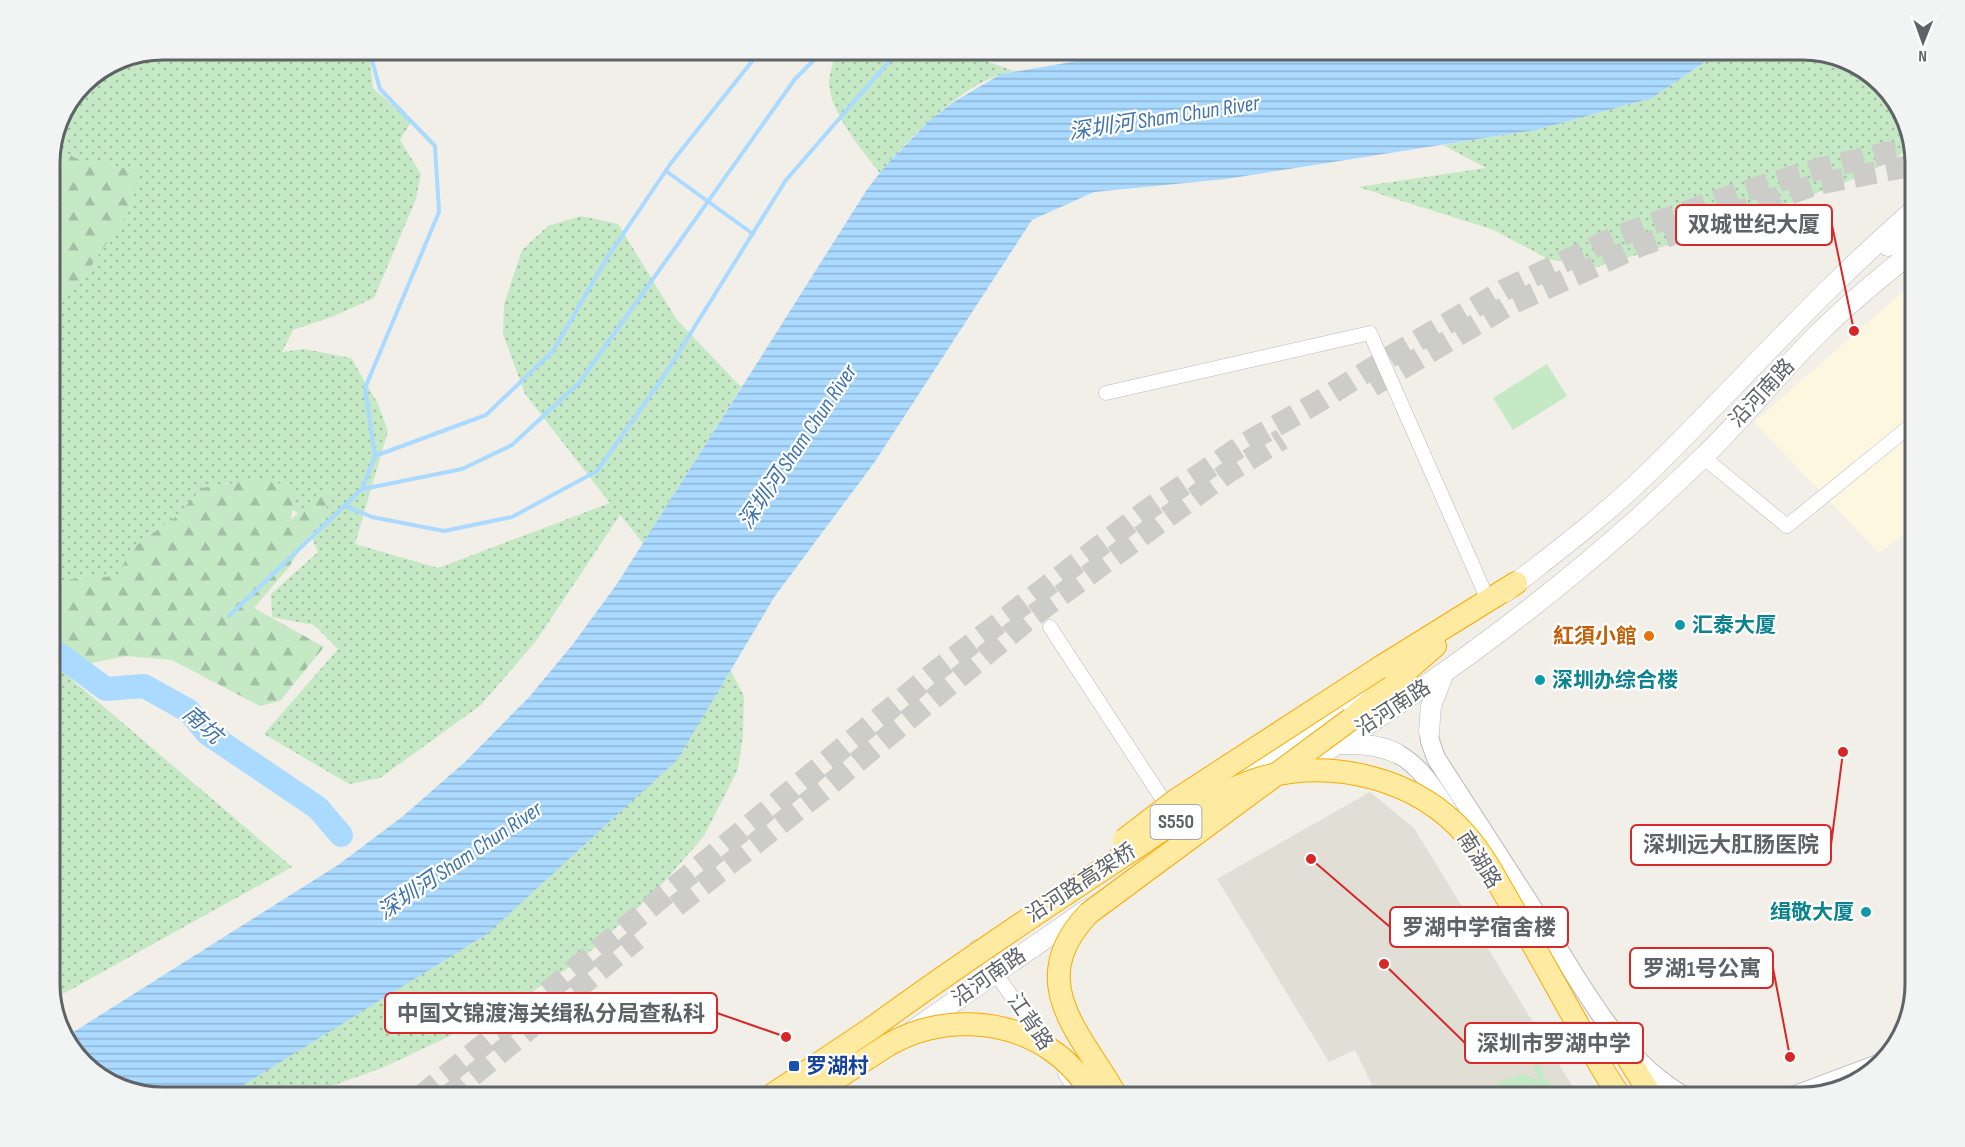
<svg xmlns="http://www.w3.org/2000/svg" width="1965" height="1147" font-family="'Sofia Sans Condensed','Noto Sans SC',sans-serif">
<defs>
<pattern id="grass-dots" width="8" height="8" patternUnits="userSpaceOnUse" patternTransform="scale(1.5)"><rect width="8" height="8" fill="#c5e8c5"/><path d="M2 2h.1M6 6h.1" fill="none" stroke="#a3c0a4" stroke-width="1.8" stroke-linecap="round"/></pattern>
<pattern id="forest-firs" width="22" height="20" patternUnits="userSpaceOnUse" patternTransform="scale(1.5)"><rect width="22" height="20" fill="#c5e8c5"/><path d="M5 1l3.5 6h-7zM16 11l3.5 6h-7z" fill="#a3c0a4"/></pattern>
<pattern id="water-rules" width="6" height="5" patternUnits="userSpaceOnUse" patternTransform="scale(1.5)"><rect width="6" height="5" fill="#aadaff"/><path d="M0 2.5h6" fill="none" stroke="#8eb4d2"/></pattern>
</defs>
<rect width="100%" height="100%" fill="#f1efe8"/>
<path fill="#fef7e0" d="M 1915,281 L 1915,526 L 1879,553 L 1754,422 Z"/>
<path fill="#e1ded6" d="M 1370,792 L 1414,828 L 1579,1097 L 1378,1097 L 1355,1050 L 1329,1062 L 1217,879 Z"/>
<g fill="url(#grass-dots)">
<path d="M 163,50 L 369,50 L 373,88 L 411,122 L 400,140 L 421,174 L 416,199 L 374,298 L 334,316 L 293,330 L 282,352 L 304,349 L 351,358 L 378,404 L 388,431 L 355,544 L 438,568 L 610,503 L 525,394 L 503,334 L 504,304 L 522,250 L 548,226 L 581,216 L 618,224 L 677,320 L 739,385 L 742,386 L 643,543 L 620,515 L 536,641 L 481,705 L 380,778 L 349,784 L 264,734 L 338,649 L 314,625 L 272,617 L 271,594 L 318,552 L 302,514 L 226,483 L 221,556 L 128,590 L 91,590 L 50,576 L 50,156 L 83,82 L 120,58 Z"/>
<path d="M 838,50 L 950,50 L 967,55 L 977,50 L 1016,50 L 980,59 L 1014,71 C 967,79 910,136 880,173 C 862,150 831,114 829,84 C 829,74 834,62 835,52 Z"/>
<path d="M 1722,50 L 1802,50 L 1859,64 L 1900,106 L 1913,148 L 1864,175 L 1804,198 L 1700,235 L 1597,267 L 1548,259 L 1494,230 L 1358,187 L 1486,168 L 1443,145 L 1536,130 L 1652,98 Z"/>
<path d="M 50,661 L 292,867 L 52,1000 L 50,991 Z"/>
<path d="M 730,669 L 744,696 L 743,735 L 738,769 L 704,836 L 655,892 L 583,958 L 505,1010 L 382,1068 L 300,1097 L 224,1097 L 237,1090 Z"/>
</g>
<g fill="url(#forest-firs)">
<path d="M 55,145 L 75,158 L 139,171 L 131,208 L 91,266 L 52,315 L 57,333 L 50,332 L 50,156 Z"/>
<path d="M 335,478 L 326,510 L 289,567 L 254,608 L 324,647 L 280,701 L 260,706 L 172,660 L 126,656 L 87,664 L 50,637 L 50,581 L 118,576 L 131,549 L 177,516 L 202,488 L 260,479 L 295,487 L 291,520 Z"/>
</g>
<g fill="#c5e8c5">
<path d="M 1547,364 L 1567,396 L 1513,430 L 1493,398 Z"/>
<path d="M 1533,1049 L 1547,1081 L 1568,1097 L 1553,1097 L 1544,1090 L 1529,1084 L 1513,1088 L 1492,1097 L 1469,1097 L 1511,1077 L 1524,1074 L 1539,1081 L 1527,1051 Z"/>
</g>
<path fill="url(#water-rules)" d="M 1142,50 L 1722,50 L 1652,98 L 1536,130 L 1226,179 L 1094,192 L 1032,220 L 874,463 L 775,596 L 677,760 L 487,934 L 224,1097 L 163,1097 L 106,1083 L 65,1041 L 64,1038 L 338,865 L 402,817 L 466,761 L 530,696 L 573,644 L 617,584 L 868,188 L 887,164 L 930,120 L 952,103 L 1001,74 Z"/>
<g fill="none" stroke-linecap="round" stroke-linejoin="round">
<g stroke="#aadaff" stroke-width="4">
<path d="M 666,171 L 753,234"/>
<path d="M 375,456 L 486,415 L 553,351 L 607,258 L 671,163 L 761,50"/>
<path d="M 363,489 L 462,469 L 512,445 L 579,383 L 795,79 L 824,50"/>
<path d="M 345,506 L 372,517 L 444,531 L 512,517 L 597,471 L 664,376 L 786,180 L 899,50"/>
<path d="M 229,616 L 362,489 L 375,456 L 365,388 L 439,212 L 435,146 L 380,89 L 369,50"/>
</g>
<path stroke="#aadaff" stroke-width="24" d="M 50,648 L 106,689 L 144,686 L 189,711 L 207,733 L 318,808 L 341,835"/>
<g stroke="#ccccc8" stroke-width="22" stroke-dasharray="22 11" stroke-linecap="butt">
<path d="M 1372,386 L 1509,305 L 1642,245 L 1817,184 L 1915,165"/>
<path d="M 676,906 L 827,787 L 1030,618 L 1227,473 L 1282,439"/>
<path d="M 420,1097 L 936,671 L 1147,510 L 1244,444 L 1318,402 L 1393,355 L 1504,290 L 1618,236 L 1739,193 L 1818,169 L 1886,153 L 1914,150"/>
<path d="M 447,1097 L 637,939"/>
</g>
<defs>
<g id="minor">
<path d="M 1106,393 L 1370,333 L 1488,600"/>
<path d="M 1703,457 L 1787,526 L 1915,422"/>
<path d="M 1050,627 L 1171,812"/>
<path d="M 977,947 L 1043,1041"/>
<path d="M 1065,1074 L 1081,1097"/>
</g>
<g id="tertiary">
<path d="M 1429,732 L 1430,741 L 1436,758 C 1472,814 1509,871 1545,927 C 1584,989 1620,1060 1686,1097"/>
<path d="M 1396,753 C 1421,765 1437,793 1451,816"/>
<path d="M 1790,1097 L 1878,1064"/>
</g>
<g id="secondary">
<path d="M 1888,246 L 1915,228"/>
<path d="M 1505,592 C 1553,554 1602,518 1646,475 C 1736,387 1819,292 1915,209"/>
<path d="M 1429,732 L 1431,706 L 1443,675"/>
<path d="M 1338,744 C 1358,744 1377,744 1396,753"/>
<path d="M 1307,763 C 1448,676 1583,575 1701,459 C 1743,419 1778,373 1819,333 C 1849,303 1882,276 1915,250"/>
<path d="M 1218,788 L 1386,678"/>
<path d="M 912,1031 L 1088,909"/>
</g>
<g id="trunk">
<path d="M 1379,668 L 1516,583"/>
<path d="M 1351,719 L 1435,646"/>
<path d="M 1612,1032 L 1652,1097"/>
<path d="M 769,1097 L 872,1028"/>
<path d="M 808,1097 L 888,1045"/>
</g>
</defs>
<use href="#minor" stroke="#b5b8bc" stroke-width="15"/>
<use href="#tertiary" stroke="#b5b8bc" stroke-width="20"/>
<use href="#secondary" stroke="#b6babf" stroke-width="21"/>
<use href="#trunk" stroke="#f9ab00" stroke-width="24"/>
<use href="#minor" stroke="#fff" stroke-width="14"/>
<use href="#tertiary" stroke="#fff" stroke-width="18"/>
<use href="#secondary" stroke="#fff" stroke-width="20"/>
<use href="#trunk" stroke="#feeaa1" stroke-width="22"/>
<defs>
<g id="trunk-bridge">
<path d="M 1124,840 L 1176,800 L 1379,668"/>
<path d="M 872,1028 C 954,968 1038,912 1123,856 C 1166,828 1211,793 1261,778 C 1333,758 1417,778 1467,836 C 1485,857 1498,883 1512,907 C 1534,946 1556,986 1578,1025 C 1591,1049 1604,1075 1621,1097"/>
<path d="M 888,1045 C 938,1016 1003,1017 1051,1050 C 1069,1062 1083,1079 1095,1097"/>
<path d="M 1117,1097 C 1082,1034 1022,982 1089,913 L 1351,719"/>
</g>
</defs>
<use href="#trunk-bridge" stroke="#f9ab00" stroke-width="24" stroke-linecap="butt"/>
<use href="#trunk-bridge" stroke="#feeaa1" stroke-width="22"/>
</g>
<g fill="#0f9aa8" stroke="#fff" stroke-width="2">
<circle cx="1680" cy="625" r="6"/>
<circle cx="1540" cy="680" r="6"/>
<circle cx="1866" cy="912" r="6"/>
</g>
<circle fill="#e8710a" stroke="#fff" stroke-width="2" cx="1649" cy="636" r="6"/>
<rect fill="#1a4fb4" stroke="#fff" stroke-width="2" x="788" y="1060" width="12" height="12" rx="3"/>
<g text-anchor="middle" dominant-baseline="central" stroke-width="4.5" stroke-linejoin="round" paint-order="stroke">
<rect fill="#fff" stroke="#8f9295" stroke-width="1.5" x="1150.5" y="805" width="51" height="34" rx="4.5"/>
<g font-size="20" font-weight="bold" fill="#5f6368">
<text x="1176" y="822">S550</text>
</g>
<g font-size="21" fill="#5f6368" stroke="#fff">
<text transform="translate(1762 393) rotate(-47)">沿河南路</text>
<text transform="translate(1393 708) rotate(-33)">沿河南路</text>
<text transform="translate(1479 860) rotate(58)">南湖路</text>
<text transform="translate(1081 883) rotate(-33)">沿河路高架桥</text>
<text transform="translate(989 977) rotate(-35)">沿河南路</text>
<text transform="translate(1030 1022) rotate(56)">江背路</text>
</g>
<g font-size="21" font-weight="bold" fill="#0d838f" stroke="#fff" text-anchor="start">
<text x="1692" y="625">汇泰大厦</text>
<text x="1552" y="680">深圳办综合楼</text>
<text x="1854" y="912" text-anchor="end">缉敬大厦</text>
</g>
<g font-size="21" font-weight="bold" fill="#c56008" stroke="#fff" text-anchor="end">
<text x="1637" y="636">紅須小館</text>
</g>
<g font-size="21" font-weight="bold" fill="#164399" stroke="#fff" text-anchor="start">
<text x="806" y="1066">罗湖村</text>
</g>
<g font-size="22" font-style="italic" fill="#4174aa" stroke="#fff">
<text transform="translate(1164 118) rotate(-9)">深圳河 Sham Chun River</text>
<text transform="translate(798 447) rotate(-56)">深圳河 Sham Chun River</text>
<text transform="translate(202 725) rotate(41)">南坑</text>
<text transform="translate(460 861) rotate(-34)">深圳河 Sham Chun River</text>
</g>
</g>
<path d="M0 0H1965V1147H0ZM163 60H1802A103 103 0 0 1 1905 163V984A103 103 0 0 1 1802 1087H163A103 103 0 0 1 60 984V163A103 103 0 0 1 163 60Z" fill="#f2f3f3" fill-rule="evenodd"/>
<path fill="none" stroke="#5f6368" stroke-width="3" d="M163 60H1802A103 103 0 0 1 1905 163V984A103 103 0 0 1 1802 1087H163A103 103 0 0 1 60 984V163A103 103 0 0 1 163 60Z"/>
<path fill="none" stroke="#d62828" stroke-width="2" d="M1854 331L1832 225M1843 752L1831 845M1311 859L1390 927M1790 1057L1773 968M786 1037L717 1013M1384 964L1465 1043"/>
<g fill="#d62828" stroke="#fff" stroke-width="2">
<circle cx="1854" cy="331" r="6"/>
<circle cx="1843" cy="752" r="6"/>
<circle cx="1311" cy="859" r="6"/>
<circle cx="1790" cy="1057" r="6"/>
<circle cx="786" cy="1037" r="6"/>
<circle cx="1384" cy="964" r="6"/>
</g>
<g fill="#fff" stroke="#d62828" stroke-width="2">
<rect x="1676" y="205" width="156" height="40" rx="6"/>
<rect x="1631" y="825" width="200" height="40" rx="6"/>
<rect x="1390" y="907" width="178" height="40" rx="6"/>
<rect x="1630" y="948" width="143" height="40" rx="6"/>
<rect x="385" y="993" width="332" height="40" rx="6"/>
<rect x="1465" y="1023" width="178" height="40" rx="6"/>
</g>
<g font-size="22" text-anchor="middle" font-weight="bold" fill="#5f6368">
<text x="1754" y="232">双城世纪大厦</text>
<text x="1731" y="852">深圳远大肛肠医院</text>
<text x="1479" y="935">罗湖中学宿舍楼</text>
<text x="1702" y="976">罗湖1号公寓</text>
<text x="551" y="1021">中国文锦渡海关缉私分局查私科</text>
<text x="1554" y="1051">深圳市罗湖中学</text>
</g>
<g transform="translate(1923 42) rotate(181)" stroke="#ffffff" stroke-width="4.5" paint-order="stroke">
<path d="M0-4.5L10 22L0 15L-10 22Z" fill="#5f6368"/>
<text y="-9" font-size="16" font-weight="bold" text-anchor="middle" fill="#5f6368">N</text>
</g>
</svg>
